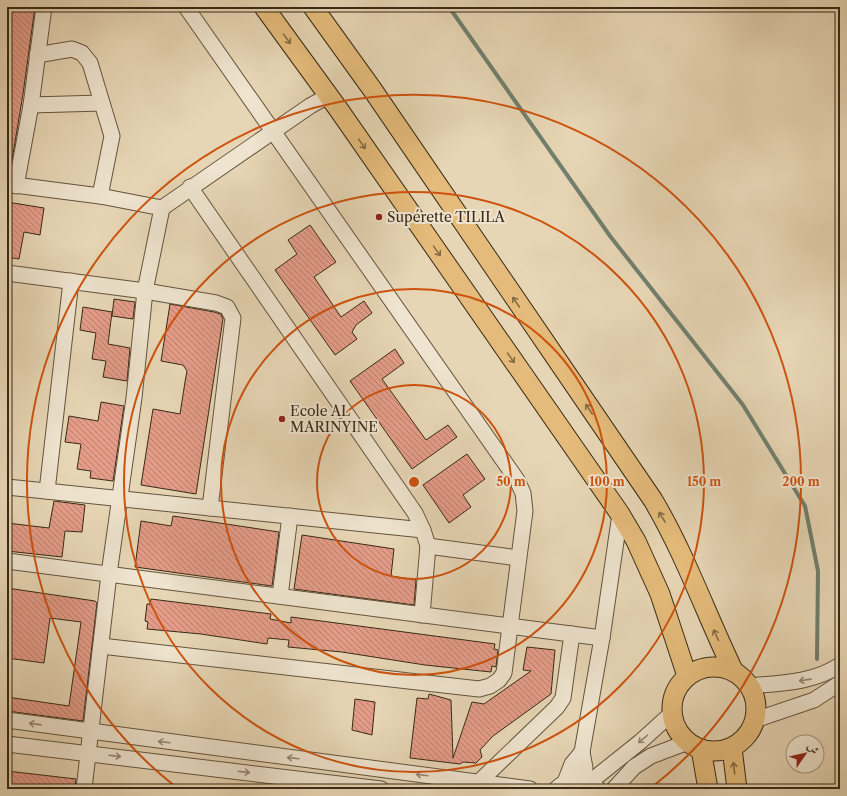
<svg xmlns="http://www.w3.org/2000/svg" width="847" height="796" font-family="'Libre Caslon Text',Amiri,serif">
<defs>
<pattern id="building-back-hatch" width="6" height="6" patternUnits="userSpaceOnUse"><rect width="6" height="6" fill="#e49c88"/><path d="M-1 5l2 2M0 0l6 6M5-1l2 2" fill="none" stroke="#ba7f6e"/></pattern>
</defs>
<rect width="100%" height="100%" fill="#e7d6b5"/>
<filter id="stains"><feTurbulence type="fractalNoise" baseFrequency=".005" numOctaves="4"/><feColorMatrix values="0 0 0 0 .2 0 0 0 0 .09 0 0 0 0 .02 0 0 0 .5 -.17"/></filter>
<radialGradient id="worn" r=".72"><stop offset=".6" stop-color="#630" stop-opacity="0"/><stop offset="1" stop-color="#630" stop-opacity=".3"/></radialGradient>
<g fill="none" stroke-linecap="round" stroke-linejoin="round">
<path stroke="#71806e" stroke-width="4" d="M 449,7 L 610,236 L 743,405 L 805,506 L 818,571 L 817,659"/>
</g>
<g fill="url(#building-back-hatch)" stroke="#382916">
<path d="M 7,7 L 35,7 L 23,94 L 12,160 L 7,160 Z"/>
<path d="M 7,202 L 44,208 L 40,235 L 24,232 L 19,259 L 7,257 Z"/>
<path d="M 310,225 L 336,262 L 314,277 L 341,317 L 364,301 L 372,313 L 356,325 L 352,332 L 357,339 L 335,355 L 275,270 L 297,254 L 288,240 Z"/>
<path d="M 114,299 L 135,302 L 133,319 L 112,316 Z"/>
<path d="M 170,304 L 214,312 L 221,314 L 223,319 L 196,494 L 141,485 L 153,409 L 180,414 L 185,382 L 187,371 L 183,365 L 161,361 Z"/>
<path d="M 83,307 L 112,312 L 108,344 L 130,348 L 127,381 L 103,377 L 106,361 L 92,359 L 96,333 L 80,330 Z"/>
<path d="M 395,349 L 404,363 L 382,379 L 408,415 L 426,440 L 448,425 L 457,437 L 412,469 L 350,381 Z"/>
<path d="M 101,402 L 124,406 L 113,481 L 90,478 L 91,471 L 77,469 L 81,444 L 65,442 L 69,416 L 98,421 Z"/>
<path d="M 467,454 L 485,479 L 463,495 L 471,507 L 449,523 L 423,485 Z"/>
<path d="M 54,501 L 85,505 L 82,532 L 65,531 L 62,557 L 7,551 L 7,523 L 49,528 Z"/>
<path d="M 173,516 L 279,532 L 272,586 L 135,567 L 141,521 L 171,526 Z"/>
<path d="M 302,535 L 394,549 L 391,576 L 416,580 L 414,605 L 294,589 Z"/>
<path d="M 7,588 L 95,601 L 97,603 L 83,721 L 7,711 L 7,697 L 69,706 L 81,622 L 50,618 L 44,663 L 7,658 Z"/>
<path d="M 151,599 L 271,614 L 270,619 L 291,623 L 291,617 L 495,644 L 494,649 L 498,650 L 496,667 L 492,666 L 491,672 L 425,665 L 342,652 L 288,647 L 289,640 L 268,638 L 267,644 L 201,634 L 147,629 L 148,622 L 145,621 L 147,604 L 150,604 Z"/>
<path d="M 527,647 L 555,650 L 551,694 L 493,736 L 480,750 L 482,757 L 476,763 L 463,762 L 460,764 L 410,758 L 417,698 L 428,699 L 429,694 L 451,700 L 453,758 L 472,702 L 484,704 L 531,671 L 523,670 Z"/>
<path d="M 355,699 L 375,702 L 372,735 L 352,730 Z"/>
<path d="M 7,771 L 76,779 L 75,789 L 7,789 Z"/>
</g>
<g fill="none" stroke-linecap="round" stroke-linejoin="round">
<defs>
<g id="minor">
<path d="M 37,55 L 72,49 L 82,53 L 90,63 L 112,136 L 100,196"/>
<path d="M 31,105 L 102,103"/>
<path d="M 7,184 L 100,196 L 162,208 L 145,291 L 134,398 L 109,574 L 84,789"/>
<path d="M 16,186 L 31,105 L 44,7"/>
<path d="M 190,187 L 415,513 L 423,530 L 428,546 L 422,615"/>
<path d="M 162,208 L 310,106 L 328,96"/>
<path d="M 7,273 L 145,291 L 216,303 L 227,307 L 233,318 L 210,508"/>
<path d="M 7,487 L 423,530"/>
<path d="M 47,491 L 71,281"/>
<path d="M 428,546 L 518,558"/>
<path d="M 7,561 L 602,638"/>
<path d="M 280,596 L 290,516"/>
<path d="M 101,646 L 479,689 L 490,686 L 499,680 L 504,673 L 525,511 L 523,493 L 517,480 L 186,7"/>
<path d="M 750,686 C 781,683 813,683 840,665"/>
<path d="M 7,720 L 530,789"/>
<path d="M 755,720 L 814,700 L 840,683"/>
<path d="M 7,744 L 381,789"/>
<path d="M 583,780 L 585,768 L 582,752 L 602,638 L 620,514"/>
<path d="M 479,782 L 557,707 L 563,698 L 572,634"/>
<path d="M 565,782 L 572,764 L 582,752"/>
<path d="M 590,782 L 640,742 L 672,713"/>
<path d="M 556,789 C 568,777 587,776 598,789"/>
<path d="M 614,789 L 634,767 L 651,756 L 688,742"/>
</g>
<g id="major">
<path d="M 264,7 L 339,110 L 620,514 L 636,541 L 660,594 L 687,676"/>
<path d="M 313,7 L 372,89 L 653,500 C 685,554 706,614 733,670"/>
<circle cx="714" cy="709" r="42"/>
<path d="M 732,748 L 737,789"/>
<path d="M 701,749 L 708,789"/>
</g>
</defs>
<use href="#minor" stroke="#64543e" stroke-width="17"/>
<use href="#major" stroke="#382916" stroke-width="21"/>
<use href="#minor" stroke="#efe4cf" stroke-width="15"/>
<use href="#major" stroke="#e4bb7a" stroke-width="19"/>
</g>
<defs><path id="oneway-shaft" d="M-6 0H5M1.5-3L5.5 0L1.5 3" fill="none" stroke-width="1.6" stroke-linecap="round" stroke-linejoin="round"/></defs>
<g stroke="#856b43">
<use href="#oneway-shaft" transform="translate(287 39) rotate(54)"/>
<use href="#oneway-shaft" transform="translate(362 144) rotate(55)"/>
<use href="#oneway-shaft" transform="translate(437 251) rotate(55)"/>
<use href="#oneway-shaft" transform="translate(516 302) rotate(-124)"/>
<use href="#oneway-shaft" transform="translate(511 358) rotate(55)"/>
<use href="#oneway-shaft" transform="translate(589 409) rotate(-124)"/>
<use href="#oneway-shaft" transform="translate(662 517) rotate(-121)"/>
<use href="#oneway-shaft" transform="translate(716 635) rotate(-115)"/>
<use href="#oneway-shaft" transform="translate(734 768) rotate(-97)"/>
</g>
<g stroke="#948672">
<use href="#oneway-shaft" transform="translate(805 680) rotate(172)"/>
<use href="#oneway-shaft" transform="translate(35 724) rotate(-172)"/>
<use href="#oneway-shaft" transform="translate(643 739) rotate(140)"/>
<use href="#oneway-shaft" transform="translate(164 742) rotate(-173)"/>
<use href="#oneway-shaft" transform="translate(115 756) rotate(7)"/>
<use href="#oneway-shaft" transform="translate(293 758) rotate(-173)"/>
<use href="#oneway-shaft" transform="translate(244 772) rotate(7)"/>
<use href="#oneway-shaft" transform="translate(422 775) rotate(-173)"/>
</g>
<g fill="none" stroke="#ce520e" stroke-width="2">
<circle cx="414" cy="482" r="97"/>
<circle cx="414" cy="482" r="193"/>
<circle cx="414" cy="482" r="290"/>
<path d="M176 787A387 387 0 1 1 652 787"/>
</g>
<g fill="#8f2418" stroke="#efe4cf" stroke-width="1.5">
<circle cx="379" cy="217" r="4"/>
<circle cx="282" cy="419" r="4"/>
</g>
<g text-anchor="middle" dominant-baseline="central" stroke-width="4" stroke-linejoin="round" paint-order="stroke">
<g font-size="14" fill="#382916" stroke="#efe4cf" text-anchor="start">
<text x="387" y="217">Supérette TILILA</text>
<text x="290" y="411">Ecole AL<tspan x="290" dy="16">MARINYINE</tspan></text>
</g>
</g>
<circle cx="414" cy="482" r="6" fill="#ce520e" stroke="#efe4cf" stroke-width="2"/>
<g font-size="12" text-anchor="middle" font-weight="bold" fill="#ce520e" stroke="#efe4cf" stroke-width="4" stroke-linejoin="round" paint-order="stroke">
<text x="511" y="486">50 m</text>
<text x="607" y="486">100 m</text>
<text x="704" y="486">150 m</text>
<text x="801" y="486">200 m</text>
</g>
<rect width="847" height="796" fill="none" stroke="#e7d6b5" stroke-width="24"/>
<rect x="8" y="8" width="831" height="780" fill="none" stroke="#382916" stroke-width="2"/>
<rect x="12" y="12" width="823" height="772" fill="none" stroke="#382916"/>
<g transform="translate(805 754) rotate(56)"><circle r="19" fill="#efe4cf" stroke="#a69985"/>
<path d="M0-3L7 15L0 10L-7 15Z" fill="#8f2418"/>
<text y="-6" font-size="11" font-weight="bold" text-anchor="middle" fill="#382916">ش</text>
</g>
<rect width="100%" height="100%" filter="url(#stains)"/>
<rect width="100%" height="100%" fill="url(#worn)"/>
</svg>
